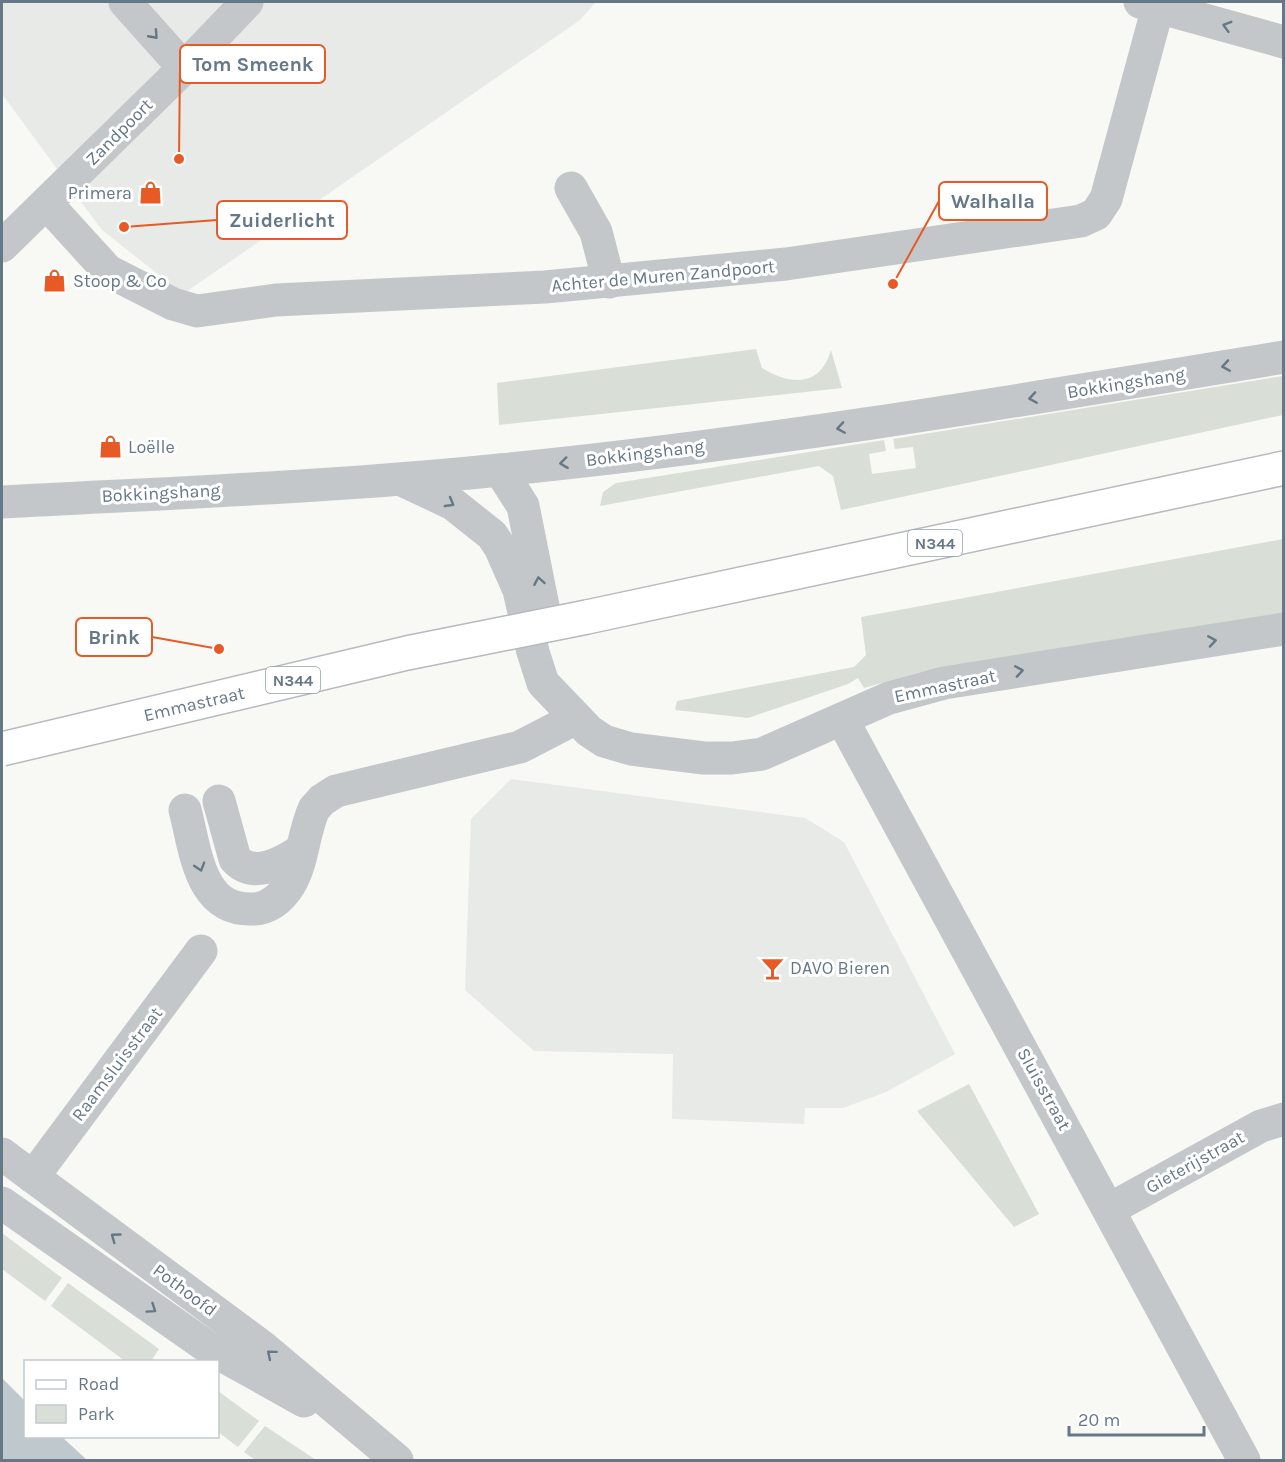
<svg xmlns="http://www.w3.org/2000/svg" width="1285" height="1462" font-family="Karla,sans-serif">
<rect width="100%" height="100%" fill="#f8f8f5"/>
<g fill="#e8eae8">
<path d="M 2,2 L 596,2 L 580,20 L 183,294 L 102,230 L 2,94 Z"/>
<path d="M 511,779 L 805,818 L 844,842 L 955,1054 L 886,1092 L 843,1108 L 805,1108 L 804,1124 L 672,1119 L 673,1054 L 534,1051 L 465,990 L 471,819 Z"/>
</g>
<g fill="#d9dfd6">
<path d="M 756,349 L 762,368 C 790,385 820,388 831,350 L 842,388 L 499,425 L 497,383 Z"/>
<path d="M 1283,376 L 1283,415 L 841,510 L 833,476 L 819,466 L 600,506 L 603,492 L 616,483 L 884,440 L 886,451 L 869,454 L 872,474 L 916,468 L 913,447 L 895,449 L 893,439 Z"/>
<path d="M 1283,539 L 1283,614 L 921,672 L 864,688 L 858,678 L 848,684 L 748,718 L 675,710 L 677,701 L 854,667 L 866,655 L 861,617 Z"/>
<path d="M 969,1084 L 1039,1214 L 1014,1227 L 917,1111 Z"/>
<path d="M 2,1233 L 62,1278 L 45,1301 L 2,1269 Z"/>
<path d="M 68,1283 L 159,1349 L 151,1361 L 125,1361 L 51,1306 Z"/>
<path d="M 218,1391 L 259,1421 L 238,1447 L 218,1432 Z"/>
<path d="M 265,1426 L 316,1460 L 255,1460 L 244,1452 Z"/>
</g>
<path fill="#bec8cd" d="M 2,1378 L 25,1401 L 26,1436 L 62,1437 L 87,1460 L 2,1460 Z"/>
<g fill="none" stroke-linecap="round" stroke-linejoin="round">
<defs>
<path id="major" d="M 587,617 L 1284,468"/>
</defs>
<use href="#major" stroke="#b6babe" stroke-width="36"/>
<g stroke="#c3c7ca" stroke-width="33">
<path d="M 125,2 L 184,68"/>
<path d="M 1140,2 L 1284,42"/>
<path d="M 571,188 L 596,232 L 609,282"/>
<path d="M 47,204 L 108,271 L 173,304 L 197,311 L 276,300 L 545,287 L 786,264 L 1081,221 L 1096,214 L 1106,199 L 1158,7"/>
<path d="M 2,246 L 184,68 L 247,2"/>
<path d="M 500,470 L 523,506 L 546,621"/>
<path d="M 402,480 L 453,504 L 492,535 L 500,547 L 519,590 L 533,652 L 543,683 L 589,731 L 604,741 L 631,749 L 704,758 L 732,758 L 762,754 L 889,698 L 944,683 L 1284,629"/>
<path d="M 2,502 C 168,493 334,487 500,470 C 763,444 1023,400 1284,357"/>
<path d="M 842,719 L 1244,1460"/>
<path d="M 219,801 L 235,859 C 253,879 282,863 300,851"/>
<path d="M 185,810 C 196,851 199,912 254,909 C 270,908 282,897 290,884 C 303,863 303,833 314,809 L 322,800 L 336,791 L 520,747 L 576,718"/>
<path d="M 2,1154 L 264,1348 L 397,1460"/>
<path d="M 33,1177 L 201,951"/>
<path d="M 2,1203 L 209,1348 L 304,1401"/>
<path d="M 1110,1209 L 1261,1126 L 1284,1119"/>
</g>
<use href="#major" stroke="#fff" stroke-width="33"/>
<defs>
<path id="major-bridge" d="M 2,749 L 407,653 L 587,617"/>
</defs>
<use href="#major-bridge" stroke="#b6babe" stroke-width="36" stroke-linecap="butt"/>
<use href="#major-bridge" stroke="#fff" stroke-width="33"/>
</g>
<defs><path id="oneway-chevron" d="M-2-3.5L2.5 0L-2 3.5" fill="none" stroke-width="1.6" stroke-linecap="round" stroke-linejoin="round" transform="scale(1.5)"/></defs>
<g stroke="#667786">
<use href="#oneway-chevron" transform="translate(1227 26) rotate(-164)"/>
<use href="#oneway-chevron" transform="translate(154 35) rotate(48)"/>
<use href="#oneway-chevron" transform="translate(1226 366) rotate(171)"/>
<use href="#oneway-chevron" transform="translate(1033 398) rotate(171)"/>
<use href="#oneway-chevron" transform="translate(841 428) rotate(171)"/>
<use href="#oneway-chevron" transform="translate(564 463) rotate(173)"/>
<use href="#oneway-chevron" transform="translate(450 503) rotate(30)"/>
<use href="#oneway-chevron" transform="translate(539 581) rotate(-100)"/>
<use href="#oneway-chevron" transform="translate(1212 641) rotate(-9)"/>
<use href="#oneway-chevron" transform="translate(1019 671) rotate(-9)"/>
<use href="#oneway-chevron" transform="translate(200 867) rotate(73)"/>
<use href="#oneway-chevron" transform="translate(115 1237) rotate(-144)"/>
<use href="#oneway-chevron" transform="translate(152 1309) rotate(34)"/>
<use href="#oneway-chevron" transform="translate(271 1354) rotate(-140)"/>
</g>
<defs>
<symbol id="shop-bare" viewBox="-9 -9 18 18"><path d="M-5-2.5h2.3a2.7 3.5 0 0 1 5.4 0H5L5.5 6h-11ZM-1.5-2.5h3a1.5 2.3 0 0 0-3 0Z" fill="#e75a26" stroke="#fff" stroke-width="2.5" paint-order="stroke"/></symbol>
<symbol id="bar-bare" viewBox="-9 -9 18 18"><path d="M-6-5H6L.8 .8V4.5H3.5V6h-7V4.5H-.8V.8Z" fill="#e75a26" stroke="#fff" stroke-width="2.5" paint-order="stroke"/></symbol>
</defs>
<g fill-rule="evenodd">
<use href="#shop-bare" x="134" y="176" width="33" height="33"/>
<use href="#shop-bare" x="38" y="264" width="33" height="33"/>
<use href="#shop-bare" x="94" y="430" width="33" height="33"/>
<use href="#bar-bare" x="756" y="952" width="33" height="33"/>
</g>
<g text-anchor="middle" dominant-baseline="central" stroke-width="6" stroke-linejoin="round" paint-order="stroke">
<g fill="#fff" stroke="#94a0aa" stroke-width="1.5">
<rect x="908" y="530" width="54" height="26" rx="4.5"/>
<rect x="266" y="667" width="54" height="26" rx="4.5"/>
</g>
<g font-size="16" font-weight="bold" fill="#667786">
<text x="935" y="543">N344</text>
<text x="293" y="680">N344</text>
</g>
<g font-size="18" fill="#667786" stroke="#fff">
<text transform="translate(119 132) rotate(-45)">Zandpoort</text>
<text transform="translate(663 276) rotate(-5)">Achter de Muren Zandpoort</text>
<text transform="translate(1126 383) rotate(-9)">Bokkingshang</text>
<text transform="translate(645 453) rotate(-7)">Bokkingshang</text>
<text transform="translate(161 493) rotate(-3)">Bokkingshang</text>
<text transform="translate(945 686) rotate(-12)">Emmastraat</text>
<text transform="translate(194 704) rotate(-13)">Emmastraat</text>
<text transform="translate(117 1064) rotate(-53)">Raamsluisstraat</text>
<text transform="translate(1044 1089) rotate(61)">Sluisstraat</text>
<text transform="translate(1195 1162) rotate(-29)">Gieterijstraat</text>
<text transform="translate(185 1290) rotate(37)">Pothoofd</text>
</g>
<g font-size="18" fill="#667786" stroke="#fff" text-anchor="start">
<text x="132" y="193" text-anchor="end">Primera</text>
<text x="73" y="281">Stoop &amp; Co</text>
<text x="128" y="447">Loëlle</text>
<text x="790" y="968">DAVO Bieren</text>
</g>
</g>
<path fill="none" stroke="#e75a26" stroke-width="2" d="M179 159L180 64M893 284L939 201M124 227L217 220M219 649L152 637"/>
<g fill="#e75a26" stroke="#fff" stroke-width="2">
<circle cx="179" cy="159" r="6"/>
<circle cx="893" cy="284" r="6"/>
<circle cx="124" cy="227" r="6"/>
<circle cx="219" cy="649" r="6"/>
</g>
<g fill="#fff" stroke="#e75a26" stroke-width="2">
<rect x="180" y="45" width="145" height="38" rx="6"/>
<rect x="939" y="182" width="108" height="38" rx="6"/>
<rect x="217" y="201" width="130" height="38" rx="6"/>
<rect x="76" y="618" width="76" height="38" rx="6"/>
</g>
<g font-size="20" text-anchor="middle" font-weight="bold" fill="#667786">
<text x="253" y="71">Tom Smeenk</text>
<text x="993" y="208">Walhalla</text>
<text x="282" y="227">Zuiderlicht</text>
<text x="114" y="644">Brink</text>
</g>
<rect width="1285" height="1462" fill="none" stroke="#667786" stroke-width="6"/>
<rect x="24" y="1360" width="195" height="78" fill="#ffffff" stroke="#c2c9cf" stroke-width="1.5"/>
<rect x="36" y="1380" width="30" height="9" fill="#ffffff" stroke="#c2c9cf" stroke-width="1.5"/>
<text x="78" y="1390" font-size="18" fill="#667786">Road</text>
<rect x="36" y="1405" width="30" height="18" fill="#d9dfd6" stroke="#c2c9cf" stroke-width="1.5"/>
<text x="78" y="1420" font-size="18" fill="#667786">Park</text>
<path d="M1069 1426v9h135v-9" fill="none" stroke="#667786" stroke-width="3"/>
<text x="1078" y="1426" font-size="18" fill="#667786" stroke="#ffffff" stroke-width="4.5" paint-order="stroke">20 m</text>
</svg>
